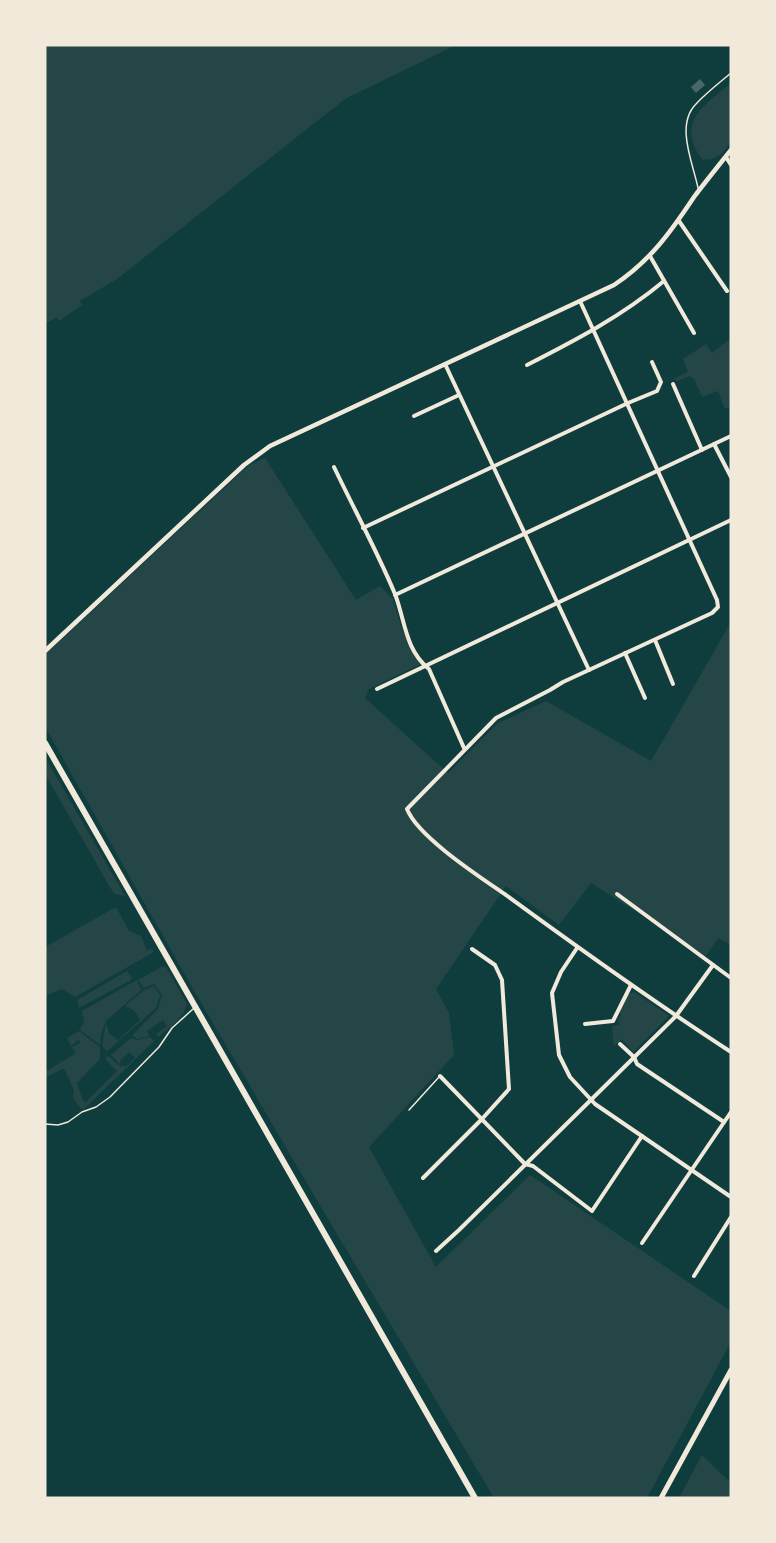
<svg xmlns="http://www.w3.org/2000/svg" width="776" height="1543" font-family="'Work Sans',sans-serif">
<rect width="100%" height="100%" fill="#0f3d3e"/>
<g fill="#244646">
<path d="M 45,45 L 456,45 L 345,99 L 117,279 L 80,301 L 82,305 L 59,321 L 57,317 L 45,324 Z"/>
<path d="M 731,83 C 731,94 734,131 731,140 C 726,152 714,162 702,159 C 675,122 705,105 731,83 Z"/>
<path d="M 731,338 L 731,406 L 725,409 L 718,391 L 702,397 L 694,379 L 690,376 L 677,381 L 673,379 L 688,372 L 683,359 L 706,344 L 712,353 Z"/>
<path d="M 265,458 L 356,600 L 380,586 L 393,599 L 401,627 L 421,664 L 369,689 L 365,698 L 448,773 L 498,723 L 546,701 L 651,761 L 731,622 L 731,945 L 718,938 L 706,956 L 591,883 L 559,925 L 506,886 L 436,989 L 449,1013 L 454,1055 L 369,1147 L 436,1267 L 530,1175 L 731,1311 L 731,1342 L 647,1498 L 494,1498 L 315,1197 L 193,989 L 53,741 L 45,726 L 45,655 L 248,466 Z"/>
<path d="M 45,757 L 125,896 L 114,894 L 45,774 Z"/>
<path d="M 116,907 L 129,931 L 141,936 L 147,950 L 152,949 L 154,952 L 75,997 L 62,989 L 45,996 L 45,947 Z"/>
<path d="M 161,967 L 166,967 L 187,1004 C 183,1019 169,1028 158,1037 L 156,1034 L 167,1026 L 163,1020 L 147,1031 L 149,1036 L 138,1039 L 132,1036 L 158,1009 L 162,995 L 154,984 L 144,988 L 138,980 Z"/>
<path d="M 127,971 L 132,978 L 131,980 L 79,1008 L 77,1000 Z"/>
<path d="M 137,980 L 141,990 L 106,1021 L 101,1034 L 100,1045 L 80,1030 L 84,1021 L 82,1011 Z"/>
<path d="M 154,986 L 160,995 L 156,1008 L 107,1051 L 102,1046 L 106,1023 L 109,1033 L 118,1040 L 140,1020 L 134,1010 L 125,1006 L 144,990 Z"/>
<path d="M 634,992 L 668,1015 L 668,1017 L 633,1052 L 622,1039 L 614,1046 L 612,1026 L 620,1025 L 618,1020 L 621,1015 L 620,1011 L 629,994 Z"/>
<path d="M 79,1031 L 100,1047 L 100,1059 L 77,1083 C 80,1090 80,1096 85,1103 L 117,1071 L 105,1059 L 108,1056 L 121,1067 L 123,1065 L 125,1067 L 135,1058 L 129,1052 L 120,1061 L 121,1065 L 111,1055 L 131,1038 L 138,1040 L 150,1037 L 154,1041 L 84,1109 L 81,1109 L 73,1098 L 74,1090 L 64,1068 L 45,1078 L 45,1072 L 76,1053 L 72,1047 L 80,1043 L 80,1041 L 78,1040 L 71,1046 L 67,1038 Z"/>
<path d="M 702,1455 L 731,1483 L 731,1498 L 679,1498 Z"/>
</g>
<path fill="#486865" d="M 700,79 L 705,85 L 696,93 L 691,87 Z"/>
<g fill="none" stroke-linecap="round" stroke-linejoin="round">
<g stroke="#f1e9da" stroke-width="1.5">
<path d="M 698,188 C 693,163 675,125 696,104 C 706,93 719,83 731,73"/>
<path d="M 409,1110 L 439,1077"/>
<path d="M 45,1124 L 58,1125 L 68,1122 L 82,1112 L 96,1107 L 110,1097 L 159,1047 L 172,1028 L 193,1009"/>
</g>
<g stroke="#f1e9da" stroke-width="4">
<path d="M 726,157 L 731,165"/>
<path d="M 679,221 L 727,291"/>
<path d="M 650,256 L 694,333"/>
<path d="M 580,301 L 717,600 L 718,607 L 712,613 L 563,682 L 550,690 L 496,718 L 407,809 C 418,837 480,877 506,895 C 580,949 654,1002 731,1052"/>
<path d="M 445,364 L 589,670"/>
<path d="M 527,365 C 576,340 622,316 664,281"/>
<path d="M 673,384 L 702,450"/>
<path d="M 414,416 L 459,395"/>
<path d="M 714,444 L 731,477"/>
<path d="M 334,467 C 354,509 377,551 395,594 C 405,620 405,650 429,669 L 464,748"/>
<path d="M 363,528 L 628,403 L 657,391 L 661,382 L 652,362"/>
<path d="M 395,595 L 731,436"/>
<path d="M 655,640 L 673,684"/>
<path d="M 625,653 L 645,698"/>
<path d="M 377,689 L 731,520"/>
<path d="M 617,894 L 731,978"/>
<path d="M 577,948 L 561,972 L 552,993 L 559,1055 L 570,1077 L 595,1104 L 731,1197"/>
<path d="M 585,1024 L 613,1021 L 631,985"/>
<path d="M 620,1044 L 634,1057 L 637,1064 L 724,1122"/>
<path d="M 440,1076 L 525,1164 L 533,1166 L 592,1211 L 642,1136"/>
<path d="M 423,1178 L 482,1119 L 509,1089 L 502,980 L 495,965 L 472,949"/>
<path d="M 642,1243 L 731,1112"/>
<path d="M 436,1251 L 459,1230 L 676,1016 L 713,965"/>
<path d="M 694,1276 L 731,1217"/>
</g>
<path stroke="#f1e9da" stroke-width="4.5" d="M 45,651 L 244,465 L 270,446 L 614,285 C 650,261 670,233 694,197 C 706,181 719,165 731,150"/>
<path stroke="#f1e9da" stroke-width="5" d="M 661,1498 L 731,1370"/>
<path stroke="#f1e9da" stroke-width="6" d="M 45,743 L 475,1498"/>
</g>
<rect width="776" height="1543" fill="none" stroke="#f1e9da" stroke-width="93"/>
</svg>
